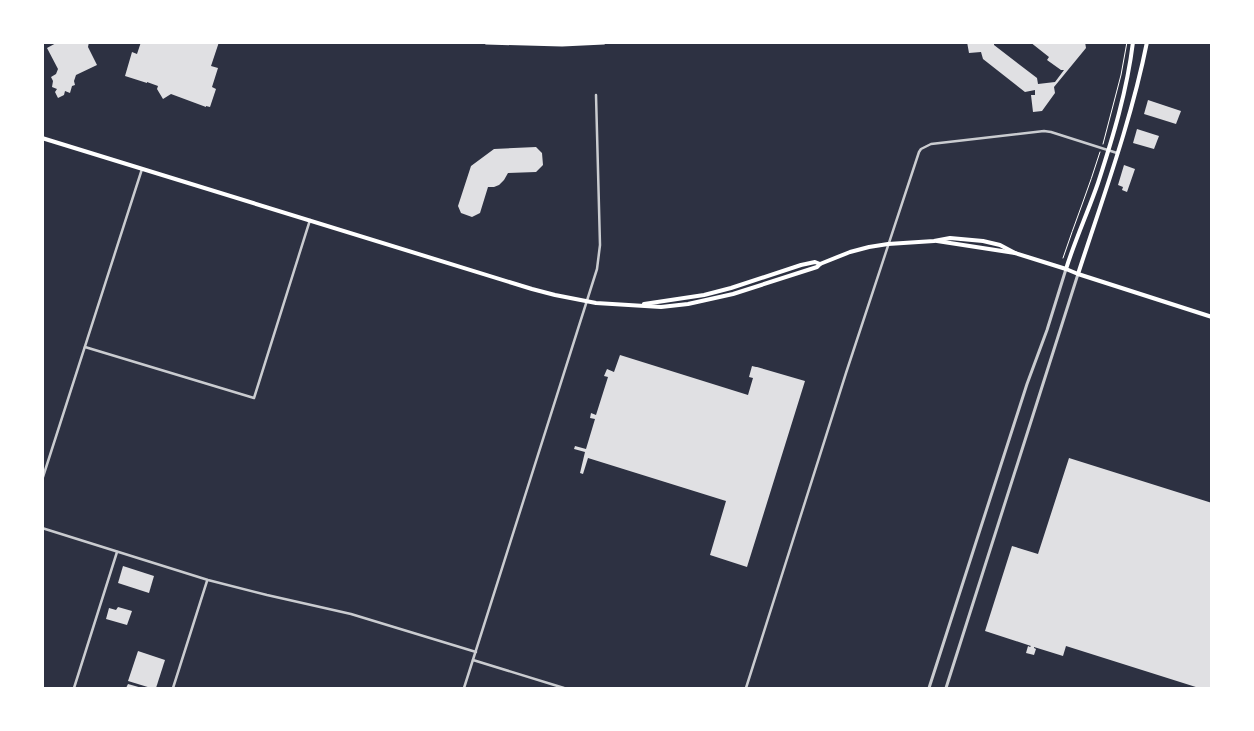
<svg xmlns="http://www.w3.org/2000/svg" width="1254" height="731" font-family="'Roboto Serif',serif">
<rect width="100%" height="100%" fill="#2d3142"/>
<g fill="#e0e0e3">
<path d="M 58,42 L 89,42 L 88,47 L 97,65 L 76,75 L 74,81 L 75,85 L 72,86 L 70,93 L 65,91 L 64,95 L 58,98 L 55,92 L 57,89 L 52,87 L 53,81 L 51,77 L 56,74 L 58,69 L 47,48 Z"/>
<path d="M 141,42 L 219,42 L 211,66 L 218,68 L 212,87 L 216,89 L 210,107 L 206,106 L 206,107 L 171,94 L 163,99 L 157,89 L 158,86 L 147,82 L 147,83 L 125,76 L 132,52 L 137,54 Z"/>
<path d="M 967,42 L 994,42 L 994,45 L 1037,78 L 1038,84 L 1055,82 L 1064,70 L 1061,70 L 1047,60 L 1049,57 L 1030,42 L 1085,42 L 1086,48 L 1054,87 L 1055,93 L 1042,111 L 1033,112 L 1031,95 L 1035,95 L 1035,90 L 1025,92 L 983,59 L 981,52 L 969,53 Z"/>
<path d="M 1148,100 L 1181,111 L 1176,124 L 1144,114 Z"/>
<path d="M 1137,129 L 1159,136 L 1154,149 L 1133,143 Z"/>
<path d="M 536,147 L 542,153 L 543,165 L 536,172 L 508,173 L 504,180 L 499,185 L 494,187 L 488,187 L 480,213 L 472,217 L 461,213 L 458,206 L 471,166 L 494,149 Z"/>
<path d="M 1124,165 L 1135,169 L 1127,192 L 1122,190 L 1123,187 L 1118,185 Z"/>
<path d="M 620,355 L 748,395 L 753,378 L 749,377 L 752,366 L 756,367 L 757,367 L 805,381 L 747,567 L 710,555 L 726,501 L 588,458 L 583,474 L 580,473 L 585,452 L 574,449 L 575,446 L 586,449 L 595,419 L 590,418 L 591,413 L 596,415 L 608,377 L 604,376 L 607,369 L 614,372 Z"/>
<path d="M 1069,458 L 1212,503 L 1212,688 L 1199,688 L 1066,646 L 1063,656 L 1034,647 L 1034,648 L 1036,649 L 1034,655 L 1026,653 L 1028,646 L 1030,647 L 1031,646 L 985,631 L 1012,546 L 1038,554 Z"/>
<path d="M 123,566 L 154,576 L 149,593 L 118,583 Z"/>
<path d="M 118,607 L 132,611 L 127,625 L 106,619 L 109,608 L 116,610 Z"/>
<path d="M 138,651 L 165,660 L 156,688 L 151,688 L 128,681 Z"/>
<path d="M 128,684 L 142,688 L 126,688 Z"/>
</g>
<g fill="none" stroke-linecap="round" stroke-linejoin="round">
<g stroke="#fff" stroke-width="1">
<path d="M 1103,144 L 1121,75 L 1127,42"/>
<path d="M 1063,258 C 1075,222 1089,188 1100,152"/>
</g>
<g stroke="#caccd0" stroke-width="2.5">
<path d="M 85,347 L 254,398 L 310,220"/>
<path d="M 42,480 L 142,169"/>
<path d="M 42,528 L 208,580 L 267,595 L 351,614 L 476,652"/>
<path d="M 473,660 L 564,688"/>
<path d="M 74,688 L 117,552"/>
<path d="M 173,688 L 207,581"/>
<path d="M 464,688 L 597,269 L 600,245 L 596,95"/>
<path d="M 746,688 L 846,373 L 919,152 L 921,149 L 931,144 L 1044,131 L 1051,132 L 1117,153"/>
</g>
<g stroke="#caccd0" stroke-width="3">
<path d="M 929,688 L 1027,384 L 1047,330 L 1066,269"/>
<path d="M 946,688 L 1078,274"/>
</g>
<g stroke="#fff" stroke-width="4">
<path d="M 42,138 L 532,289 L 555,295 L 596,303 L 661,307 L 688,304 L 733,294 L 817,267 L 820,264 L 850,252 L 869,247 L 888,244 L 934,241 L 950,238 L 983,241 L 1000,245 L 1015,253"/>
<path d="M 937,241 L 1015,253 L 1066,269 L 1078,274 L 1212,317"/>
<path d="M 1066,269 C 1075,240 1088,212 1098,183 C 1113,137 1127,91 1133,42"/>
<path d="M 1078,274 C 1103,197 1131,122 1147,42"/>
<path d="M 644,304 L 704,295 L 731,288 L 801,265 L 815,262 L 820,264"/>
</g>
<path stroke="#fff" stroke-width="5" d="M 486,42 L 562,44 L 604,42"/>
</g>
<rect width="1254" height="731" fill="none" stroke="#ffffff" stroke-width="88"/>
</svg>
